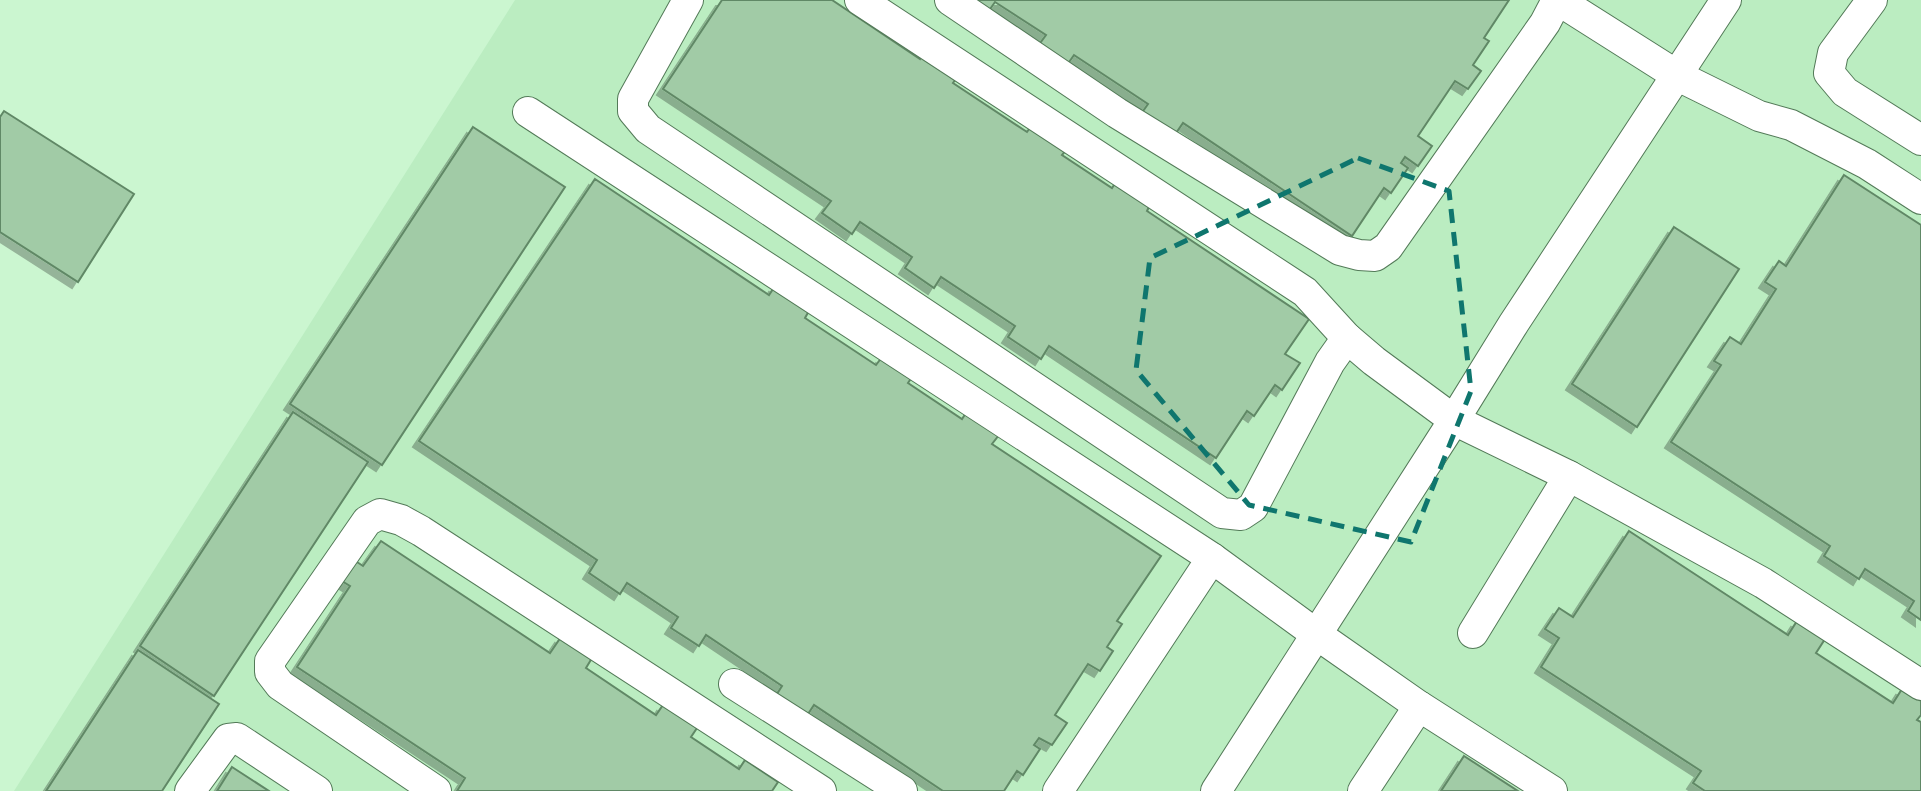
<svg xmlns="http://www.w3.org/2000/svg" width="1921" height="791" font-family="Georgia,serif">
<defs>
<filter id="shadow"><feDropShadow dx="-6" dy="6" stdDeviation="0" flood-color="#0004"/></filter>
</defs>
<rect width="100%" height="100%" fill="#cbf6d0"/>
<path fill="#bbedc1" d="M 515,0 L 1921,0 L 1921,791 L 14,791 Z"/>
<g fill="#a1cba6" stroke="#618866" stroke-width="2" filter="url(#shadow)">
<path d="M 722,0 L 832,0 L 920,59 L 923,53 L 958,76 L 953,83 L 1027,132 L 1032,125 L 1067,149 L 1062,155 L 1112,188 L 1116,182 L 1150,205 L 1147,211 L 1309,319 L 1285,354 L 1300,363 L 1282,390 L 1275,385 L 1254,416 L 1247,411 L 1216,458 L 1049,346 L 1041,359 L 1008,337 L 1015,326 L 941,277 L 934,288 L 905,268 L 912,257 L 860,222 L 852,234 L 822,213 L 831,201 L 663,89 Z"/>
<path d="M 970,0 L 1509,0 L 1484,38 L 1489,41 L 1473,65 L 1481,71 L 1468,89 L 1455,81 L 1418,136 L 1432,146 L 1418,166 L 1405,157 L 1401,163 L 1408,168 L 1391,193 L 1384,188 L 1352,236 L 1183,123 L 1174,136 L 1141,114 L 1148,104 L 1074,55 L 1067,65 L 1038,46 L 1046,35 L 995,2 L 988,12 Z"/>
<path d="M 4,111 L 134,194 L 78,282 L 0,232 L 0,117 Z"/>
<path d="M 473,127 L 565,187 L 382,465 L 290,404 Z"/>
<path d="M 1844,175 L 1921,225 L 1921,620 L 1908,611 L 1914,601 L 1865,569 L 1859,579 L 1824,556 L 1830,546 L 1671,442 L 1721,365 L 1714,361 L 1730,337 L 1741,344 L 1776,289 L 1765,282 L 1779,261 L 1786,266 Z"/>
<path d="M 595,179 L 769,295 L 775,286 L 810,309 L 805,318 L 876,365 L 882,357 L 912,377 L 908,383 L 962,419 L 966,413 L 999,435 L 992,444 L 1161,556 L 1117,621 L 1122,624 L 1107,647 L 1113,651 L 1100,671 L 1088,664 L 1055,715 L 1067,723 L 1052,745 L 1039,738 L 1034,745 L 1040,749 L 1023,775 L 1017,771 L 1004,791 L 943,791 L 814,705 L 806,717 L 775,697 L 782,686 L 706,635 L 699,646 L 671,628 L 678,617 L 627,583 L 620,594 L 589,573 L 597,560 L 419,441 Z"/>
<path d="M 1674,227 L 1739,269 L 1637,427 L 1572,384 Z"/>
<path d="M 293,412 L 368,462 L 214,696 L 140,646 Z"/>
<path d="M 1629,531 L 1788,635 L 1797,621 L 1825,639 L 1816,653 L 1893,703 L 1902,689 L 1921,701 L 1921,715 L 1917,720 L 1921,722 L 1921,791 L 1705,791 L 1693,783 L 1701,771 L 1541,667 L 1559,638 L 1545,629 L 1559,608 L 1573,617 Z"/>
<path d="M 381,541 L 550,653 L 561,637 L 592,658 L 586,668 L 656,715 L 663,705 L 697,728 L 691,737 L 739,769 L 745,760 L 778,782 L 772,791 L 457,791 L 465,778 L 297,667 L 350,586 L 337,578 L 351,558 L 363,566 Z"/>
<path d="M 138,650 L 219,704 L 162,791 L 46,791 Z"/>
<path d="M 1464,756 L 1518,791 L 1441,791 Z"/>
<path d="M 232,767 L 269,791 L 217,791 Z"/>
</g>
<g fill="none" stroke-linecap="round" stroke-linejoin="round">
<defs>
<g id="minor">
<path d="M 688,0 L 633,99 L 633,111 L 648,129 L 1222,513 L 1241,515 L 1253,507 L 1330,362 L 1347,338"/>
<path d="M 860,0 L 1305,292 L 1347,338 L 1374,361 L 1454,420 L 1569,476 L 1763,583 L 1921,685"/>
<path d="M 950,0 L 1117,113 L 1340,250 L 1359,255 L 1375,256 L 1388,247 L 1545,23 L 1557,0"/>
<path d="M 1558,0 L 1678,76 L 1759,116 L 1791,125 L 1867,164 L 1921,199"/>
<path d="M 1872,0 L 1833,53 L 1829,73 L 1845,92 L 1921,140"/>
<path d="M 528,112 L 1212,558 L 1316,634 L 1419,706 L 1552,791"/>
<path d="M 1473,633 L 1569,476"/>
<path d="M 734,684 L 902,791"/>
<path d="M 190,791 L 228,739 L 237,738 L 317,791"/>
<path d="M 436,791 L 280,685 L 270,672 L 270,661 L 367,521 L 380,514 L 401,520 L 421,531 L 821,791"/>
<path d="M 1058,791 L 1212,558"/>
<path d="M 1216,791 L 1454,420 L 1514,323 L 1726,0"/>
<path d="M 1363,791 L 1419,706"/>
</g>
</defs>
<use href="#minor" stroke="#537a58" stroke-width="32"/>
<use href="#minor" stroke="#fff" stroke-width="30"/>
</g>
<path fill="none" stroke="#0f766e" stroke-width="5" stroke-dasharray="14 9" stroke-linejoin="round" d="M 1358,158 L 1449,191 L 1471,391 L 1411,542 L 1249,505 L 1136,370 L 1150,258 Z"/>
</svg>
